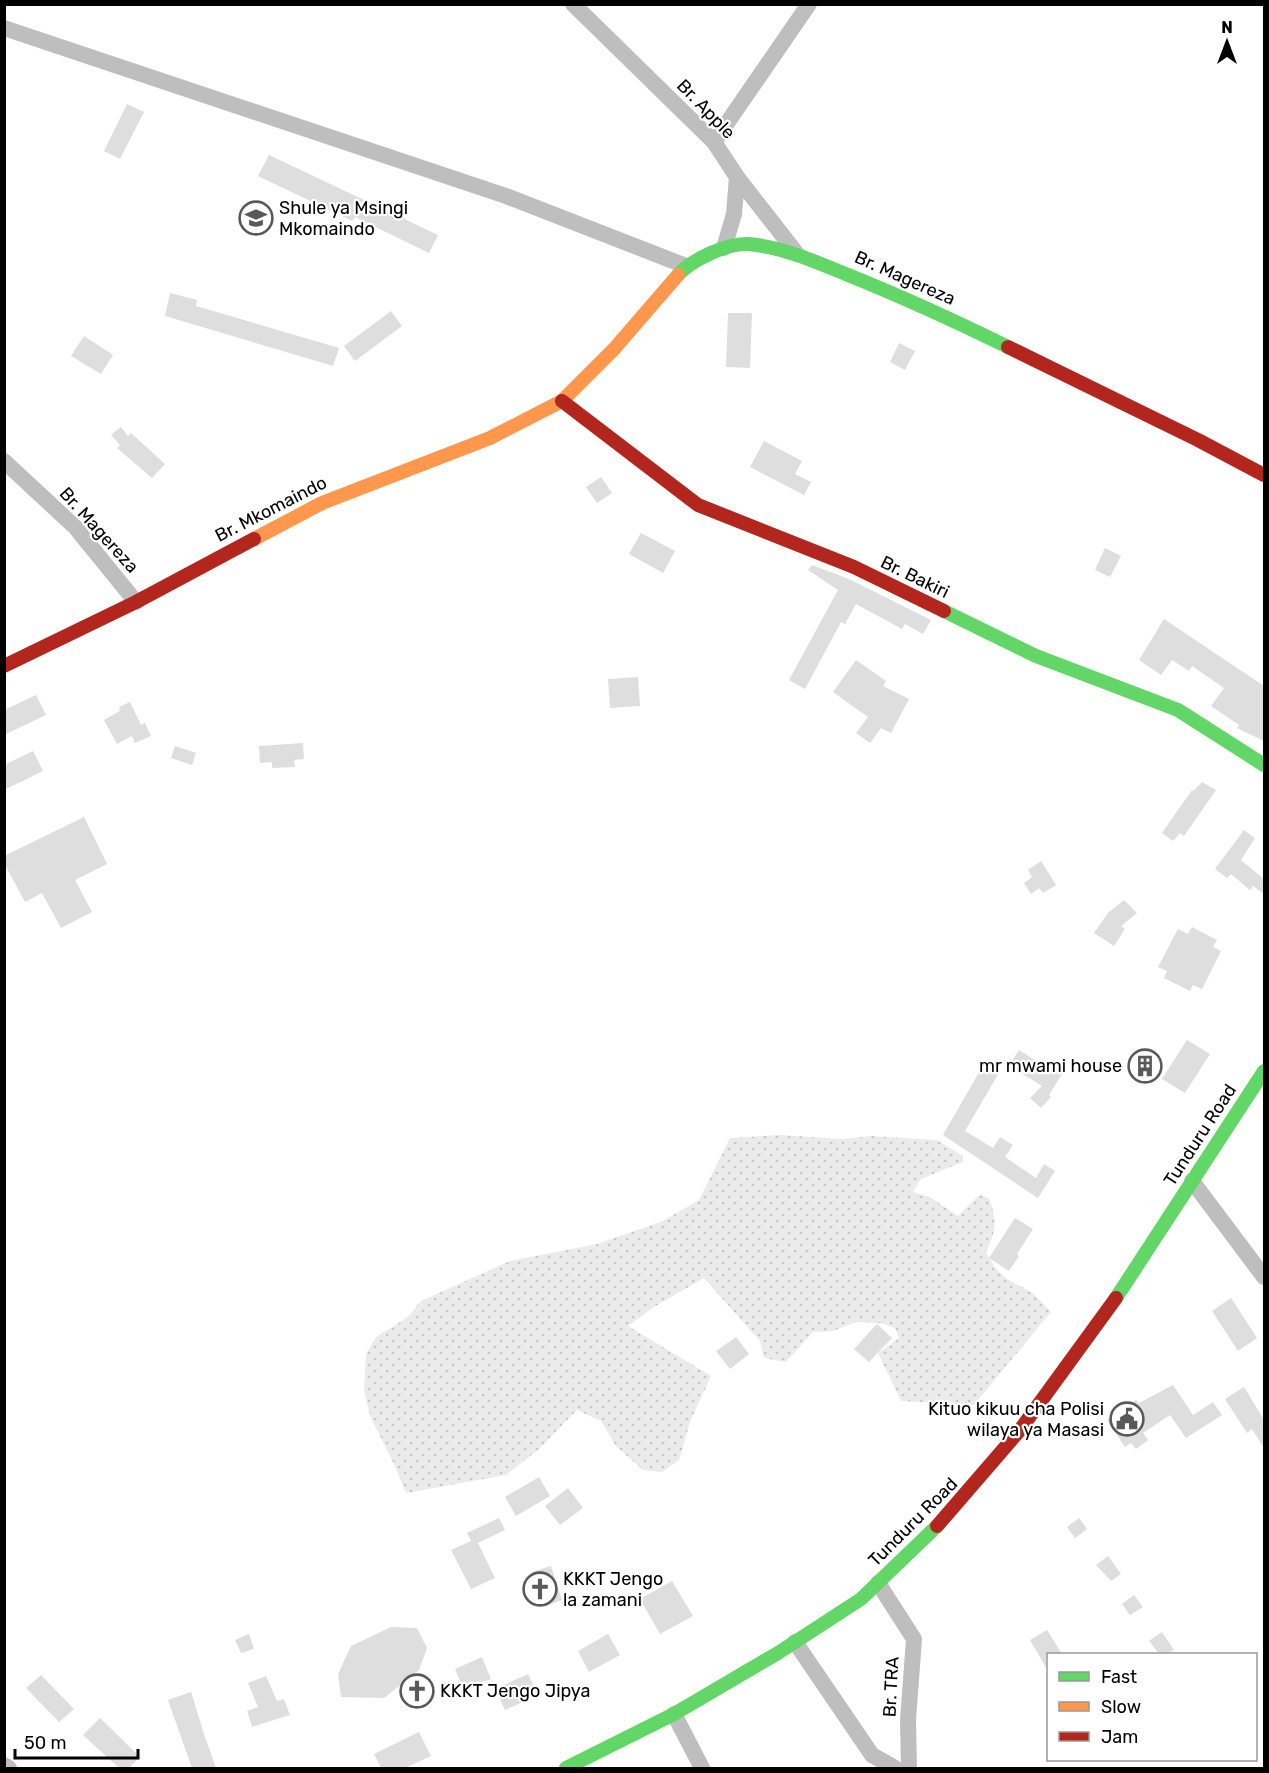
<svg xmlns="http://www.w3.org/2000/svg" width="1269" height="1773" font-family="Rubik,sans-serif">
<defs>
<pattern id="green-dots" width="8" height="8" patternUnits="userSpaceOnUse" patternTransform="scale(1.5)"><rect width="8" height="8" fill="#ebebeb"/><path d="M2 2h.1M6 6h.1" fill="none" stroke="#c8c8c8" stroke-width="1.8" stroke-linecap="round"/></pattern>
</defs>
<rect width="100%" height="100%" fill="#fff"/>
<path fill="url(#green-dots)" d="M 780,1135 L 842,1139 L 871,1136 L 937,1140 L 963,1156 L 963,1162 L 921,1179 L 913,1192 L 930,1197 L 958,1216 L 980,1194 L 989,1199 C 998,1221 996,1231 986,1252 L 995,1268 L 1007,1279 L 1033,1293 L 1051,1312 L 974,1405 L 901,1401 L 878,1353 L 899,1338 L 895,1328 L 881,1323 L 856,1322 L 833,1331 L 813,1332 L 786,1362 L 764,1358 L 760,1341 L 704,1278 L 654,1307 L 628,1326 L 711,1376 L 690,1422 L 679,1460 L 662,1472 L 643,1470 L 616,1446 L 601,1421 L 577,1410 L 539,1449 L 506,1475 L 406,1493 L 394,1464 L 370,1416 L 364,1390 L 366,1354 L 376,1337 L 408,1317 L 421,1301 L 510,1261 L 597,1244 L 663,1221 L 699,1200 L 730,1138 Z"/>
<g fill="#dedede">
<path d="M 127,104 L 144,112 L 120,159 L 104,151 Z"/>
<path d="M 269,155 L 438,235 L 429,253 L 355,217 L 352,221 L 258,176 Z"/>
<path d="M 170,293 L 197,300 L 196,306 L 339,348 L 333,366 L 165,316 Z"/>
<path d="M 391,311 L 402,326 L 355,361 L 344,346 Z"/>
<path d="M 728,313 L 752,313 L 750,368 L 726,367 Z"/>
<path d="M 84,336 L 113,355 L 101,374 L 71,356 Z"/>
<path d="M 899,343 L 915,351 L 905,370 L 890,362 Z"/>
<path d="M 121,427 L 128,436 L 131,433 L 165,464 L 152,478 L 117,448 L 120,445 L 111,435 Z"/>
<path d="M 764,441 L 802,461 L 795,474 L 811,482 L 804,495 L 750,467 Z"/>
<path d="M 601,477 L 612,493 L 597,503 L 586,487 Z"/>
<path d="M 641,533 L 675,551 L 663,573 L 629,554 Z"/>
<path d="M 1105,548 L 1121,556 L 1110,577 L 1095,570 Z"/>
<path d="M 812,565 L 849,579 L 931,620 L 923,634 L 905,624 L 902,629 L 856,604 L 845,624 L 841,622 L 805,689 L 789,680 L 838,590 L 808,570 Z"/>
<path d="M 1164,619 L 1264,686 L 1264,741 L 1237,728 L 1239,725 L 1211,706 L 1224,688 L 1192,666 L 1189,671 L 1172,660 L 1161,675 L 1139,660 Z"/>
<path d="M 856,660 L 886,681 L 883,686 L 909,699 L 891,733 L 881,728 L 870,743 L 856,733 L 868,717 L 833,692 Z"/>
<path d="M 638,677 L 640,706 L 610,708 L 608,679 Z"/>
<path d="M 36,695 L 46,715 L 4,735 L 4,710 Z"/>
<path d="M 130,702 L 141,725 L 145,723 L 151,736 L 135,743 L 132,736 L 117,744 L 104,720 L 120,711 L 119,707 Z"/>
<path d="M 303,743 L 304,759 L 294,760 L 295,767 L 272,768 L 272,762 L 260,763 L 259,746 Z"/>
<path d="M 175,746 L 196,753 L 192,765 L 171,758 Z"/>
<path d="M 33,751 L 43,771 L 4,790 L 4,765 Z"/>
<path d="M 1202,782 L 1216,790 L 1184,836 L 1180,833 L 1173,841 L 1162,833 L 1192,790 L 1193,791 Z"/>
<path d="M 84,817 L 107,864 L 75,880 L 92,912 L 61,928 L 42,893 L 25,902 L 4,863 L 4,856 Z"/>
<path d="M 1244,830 L 1255,838 L 1241,860 L 1264,879 L 1264,894 L 1253,886 L 1250,890 L 1231,874 L 1227,878 L 1215,869 Z"/>
<path d="M 1041,861 L 1056,885 L 1043,893 L 1039,888 L 1031,894 L 1024,883 L 1032,877 L 1028,870 Z"/>
<path d="M 1124,900 L 1137,913 L 1121,926 L 1125,929 L 1114,946 L 1094,933 L 1108,913 Z"/>
<path d="M 1192,927 L 1217,940 L 1213,947 L 1221,951 L 1202,989 L 1193,985 L 1190,991 L 1164,978 L 1167,971 L 1158,967 L 1178,929 L 1188,934 Z"/>
<path d="M 1187,1040 L 1210,1054 L 1185,1093 L 1162,1079 Z"/>
<path d="M 1019,1050 L 1055,1073 L 1058,1070 L 1062,1074 L 1049,1095 L 1051,1097 L 1041,1108 L 1030,1098 L 1042,1086 L 1009,1065 Z"/>
<path d="M 985,1062 L 1000,1071 L 965,1131 L 993,1148 L 1000,1137 L 1013,1145 L 1005,1157 L 1036,1178 L 1044,1164 L 1055,1171 L 1038,1198 L 943,1135 Z"/>
<path d="M 1015,1218 L 1033,1229 L 1017,1254 L 1019,1256 L 1009,1271 L 989,1258 Z"/>
<path d="M 1231,1298 L 1257,1338 L 1238,1351 L 1212,1311 Z"/>
<path d="M 877,1324 L 892,1338 L 869,1362 L 854,1349 Z"/>
<path d="M 736,1337 L 749,1354 L 730,1369 L 716,1351 Z"/>
<path d="M 1173,1385 L 1193,1415 L 1213,1402 L 1222,1415 L 1186,1438 L 1170,1415 L 1143,1433 L 1148,1440 L 1136,1449 L 1131,1443 L 1125,1447 L 1107,1420 L 1136,1400 L 1139,1403 Z"/>
<path d="M 1244,1387 L 1264,1420 L 1264,1448 L 1252,1429 L 1247,1433 L 1225,1399 Z"/>
<path d="M 539,1477 L 550,1496 L 516,1516 L 505,1497 Z"/>
<path d="M 568,1488 L 583,1508 L 560,1525 L 545,1506 Z"/>
<path d="M 499,1518 L 505,1530 L 478,1543 L 495,1578 L 471,1589 L 451,1550 L 471,1541 L 467,1533 Z"/>
<path d="M 1079,1518 L 1087,1529 L 1075,1538 L 1067,1527 Z"/>
<path d="M 1108,1556 L 1121,1574 L 1111,1581 L 1096,1565 Z"/>
<path d="M 551,1566 L 562,1600 L 543,1607 L 532,1572 Z"/>
<path d="M 672,1581 L 693,1616 L 660,1634 L 640,1599 Z"/>
<path d="M 1134,1595 L 1143,1607 L 1130,1615 L 1122,1604 Z"/>
<path d="M 391,1627 L 417,1628 L 427,1648 L 419,1670 L 384,1698 L 341,1697 L 338,1674 L 351,1646 Z"/>
<path d="M 1047,1630 L 1062,1654 L 1048,1654 L 1048,1671 L 1030,1640 Z"/>
<path d="M 1162,1632 L 1174,1650 L 1167,1654 L 1159,1654 L 1149,1641 Z"/>
<path d="M 249,1634 L 254,1649 L 241,1653 L 235,1640 Z"/>
<path d="M 608,1634 L 620,1655 L 589,1672 L 578,1651 Z"/>
<path d="M 482,1657 L 491,1679 L 463,1688 L 455,1669 Z"/>
<path d="M 528,1674 L 538,1695 L 505,1710 L 495,1689 Z"/>
<path d="M 41,1675 L 74,1709 L 59,1722 L 26,1688 Z"/>
<path d="M 266,1676 L 277,1701 L 284,1699 L 290,1715 L 252,1727 L 247,1711 L 258,1707 L 248,1683 Z"/>
<path d="M 191,1692 L 204,1734 L 216,1768 L 192,1768 L 168,1700 Z"/>
<path d="M 100,1718 L 140,1757 L 129,1768 L 119,1768 L 83,1735 Z"/>
<path d="M 419,1732 L 431,1756 L 405,1768 L 381,1768 L 374,1754 Z"/>
</g>
<g fill="none" stroke-linecap="round" stroke-linejoin="round">
<g stroke="#bebebe" stroke-width="16">
<path d="M 573,4 L 714,142 L 737,177 L 797,254"/>
<path d="M 4,28 L 506,196 L 686,266"/>
<path d="M 714,142 L 809,4"/>
<path d="M 724,248 L 734,214 L 737,177"/>
<path d="M 4,461 L 75,527 L 136,602"/>
<path d="M 1192,1181 L 1264,1277"/>
<path d="M 878,1583 L 914,1639 L 908,1720 L 909,1768"/>
<path d="M 795,1642 L 872,1755 L 895,1768"/>
<path d="M 674,1714 L 702,1768"/>
<path d="M 4,1765 L 9,1768"/>
</g>
<g stroke="#63d668" stroke-width="14">
<path d="M 678,275 C 691,260 727,243 748,244 C 783,247 816,262 848,275 C 903,297 955,321 1008,347"/>
<path d="M 944,611 L 1036,656 L 1178,710 L 1264,765"/>
<path d="M 1116,1298 L 1264,1071"/>
<path d="M 566,1768 L 674,1714 L 778,1653 L 861,1599 L 937,1526"/>
</g>
<path stroke="#ff974d" stroke-width="14" d="M 254,539 L 322,503 L 490,438 L 562,401 L 614,349 L 678,275"/>
<g stroke="#b3261e" stroke-width="14">
<path d="M 1008,347 L 1198,440 L 1264,475"/>
<path d="M 562,401 L 698,505 L 854,567 L 944,611"/>
<path d="M 4,666 L 136,602 L 254,539"/>
<path d="M 937,1526 L 1020,1430 L 1116,1298"/>
</g>
</g>
<defs>
<symbol id="school-ring" viewBox="-11 -11 22 22"><circle r="9.5" fill="#fff" stroke="#595959" stroke-width="1.5"/><path d="M0-5L7-2L0 1L-7-2ZM-4 1L0 2.5L4 1V4Q0 6-4 4Z" fill="#595959"/></symbol>
<symbol id="building-ring" viewBox="-11 -11 22 22"><circle r="9.5" fill="#fff" stroke="#595959" stroke-width="1.5"/><path d="M-4-6H4V6H1V3H-1V6H-4ZM-2.5-4.3h1.7v1.8h-1.7ZM.8-4.3h1.7v1.8H.8ZM-2.5-1h1.7V.8h-1.7ZM.8-1h1.7V.8H.8Z" fill="#595959"/></symbol>
<symbol id="civic-ring" viewBox="-11 -11 22 22"><circle r="9.5" fill="#fff" stroke="#595959" stroke-width="1.5"/><path d="M-.6-6.5H3V-4.5H.6V-3L4-1V1h2V6H-6V1h2V-1L-.6-3ZM-1.2 2.5V6h2.4V2.5Z" fill="#595959"/></symbol>
<symbol id="church-ring" viewBox="-11 -11 22 22"><circle r="9.5" fill="#fff" stroke="#595959" stroke-width="1.5"/><path d="M-1.2-6h2.4v3.5h3.3v2.4h-3.3V6h-2.4V-.1h-3.3v-2.4h3.3Z" fill="#595959"/></symbol>
</defs>
<g fill-rule="evenodd">
<use href="#school-ring" x="237" y="199" width="38" height="38"/>
<use href="#building-ring" x="1126" y="1047" width="38" height="38"/>
<use href="#civic-ring" x="1108" y="1400" width="38" height="38"/>
<use href="#church-ring" x="521" y="1570" width="38" height="38"/>
<use href="#church-ring" x="398" y="1672" width="38" height="38"/>
</g>
<g text-anchor="middle" dominant-baseline="central" stroke-width="4.5" stroke-linejoin="round" paint-order="stroke">
<g font-size="18" fill="#000" stroke="#fff">
<text transform="translate(706 109) rotate(46)">Br. Apple</text>
<text transform="translate(905 278) rotate(24)">Br. Magereza</text>
<text transform="translate(271 509) rotate(-27)">Br. Mkomaindo</text>
<text transform="translate(99 530) rotate(48)">Br. Magereza</text>
<text transform="translate(915 577) rotate(26)">Br. Bakiri</text>
<text transform="translate(1200 1135) rotate(-57)">Tunduru Road</text>
<text transform="translate(913 1522) rotate(-45)">Tunduru Road</text>
<text transform="translate(891 1687) rotate(-87)">Br. TRA</text>
</g>
<g font-size="18" fill="#000" stroke="#fff" text-anchor="start">
<text x="279" y="208">Shule ya Msingi<tspan x="279" dy="21">Mkomaindo</tspan></text>
<text x="1122" y="1066" text-anchor="end">mr mwami house</text>
<text x="1104" y="1409" text-anchor="end">Kituo kikuu cha Polisi<tspan x="1104" dy="21">wilaya ya Masasi</tspan></text>
<text x="563" y="1579">KKKT Jengo<tspan x="563" dy="21">la zamani</tspan></text>
<text x="440" y="1691">KKKT Jengo Jipya</text>
</g>
</g>
<rect width="1269" height="1773" fill="none" stroke="#000000" stroke-width="12"/>
<rect x="1047" y="1653" width="210" height="108" fill="#ffffff" stroke="#999999" stroke-width="1.5"/>
<rect x="1059" y="1672" width="30" height="9" fill="#63d668" stroke="#999999" stroke-width="1.5"/>
<text x="1101" y="1683" font-size="18" fill="#000000">Fast</text>
<rect x="1059" y="1702" width="30" height="9" fill="#ff974d" stroke="#999999" stroke-width="1.5"/>
<text x="1101" y="1713" font-size="18" fill="#000000">Slow</text>
<rect x="1059" y="1732" width="30" height="9" fill="#b3261e" stroke="#999999" stroke-width="1.5"/>
<text x="1101" y="1743" font-size="18" fill="#000000">Jam</text>
<g transform="translate(1227 42)" stroke="#ffffff" stroke-width="4.5" paint-order="stroke">
<path d="M0-4.5L10 22L0 15L-10 22Z" fill="#000000"/>
<text y="-9" font-size="16" font-weight="bold" text-anchor="middle" fill="#000000">N</text>
</g>
<path d="M15 1749v9h123v-9" fill="none" stroke="#000000" stroke-width="3"/>
<text x="24" y="1749" font-size="18" fill="#000000" stroke="#ffffff" stroke-width="4.5" paint-order="stroke">50 m</text>
</svg>
